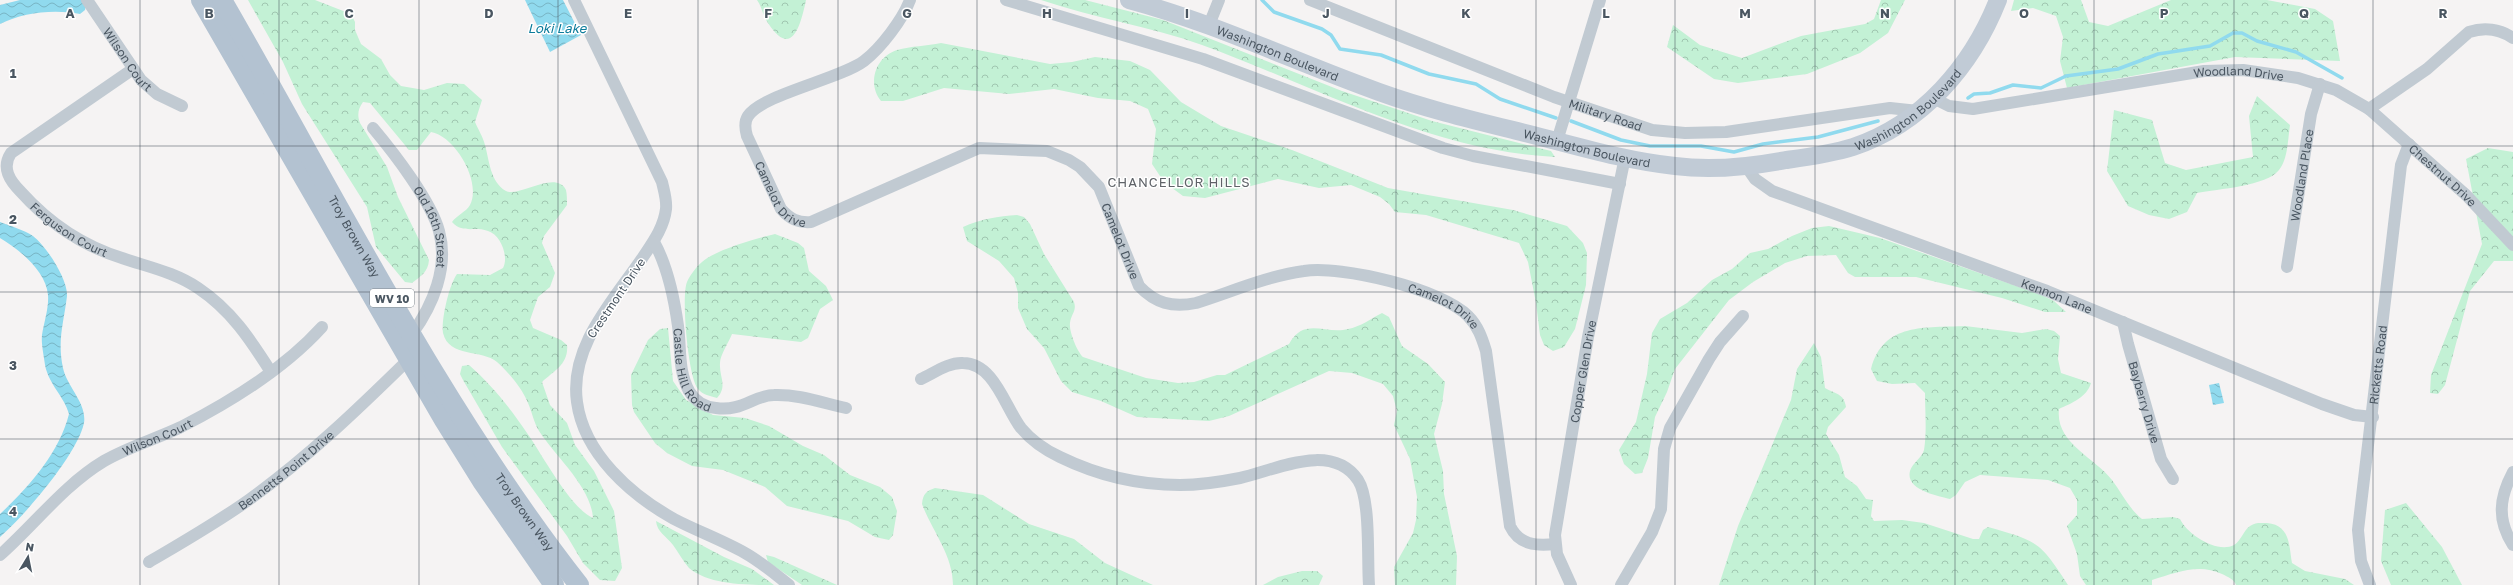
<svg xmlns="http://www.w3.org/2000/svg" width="2513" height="585" font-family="'Golos Text',sans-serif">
<defs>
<pattern id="forest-crowns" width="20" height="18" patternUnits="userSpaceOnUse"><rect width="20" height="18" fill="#c3f1d5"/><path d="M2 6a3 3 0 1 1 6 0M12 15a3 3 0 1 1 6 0" fill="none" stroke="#a0c6b0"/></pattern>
<pattern id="water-waves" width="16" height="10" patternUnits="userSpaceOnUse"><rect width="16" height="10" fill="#90daee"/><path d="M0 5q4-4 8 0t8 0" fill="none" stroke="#78b4c4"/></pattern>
</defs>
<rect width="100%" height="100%" fill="#f5f3f3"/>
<g fill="url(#forest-crowns)">
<path d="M 248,0 L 315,0 L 351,14 L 355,22 L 355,30 L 361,44 L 381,59 L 390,75 L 401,86 L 424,90 L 447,83 L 464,84 L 482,100 L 475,122 C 478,129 483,137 485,145 C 489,159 490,182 506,191 C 518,198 556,169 566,190 C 567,194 567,201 567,205 L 544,236 L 542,243 L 555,273 L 550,287 L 538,297 L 530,320 L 533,328 L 561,340 L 567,345 C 569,364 554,371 542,382 L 550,405 L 567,423 L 575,445 L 594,471 L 614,511 L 622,568 L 615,581 L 600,580 L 583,563 L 567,536 L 502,447 L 463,380 L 460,374 L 462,366 L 469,365 C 491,384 511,409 527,433 C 542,454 570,508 593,518 C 591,487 556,457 539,431 C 534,423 532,412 528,403 C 522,388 509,373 497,362 C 482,349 449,358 443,333 C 441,320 449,285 457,274 L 490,275 L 503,268 C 509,257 501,235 488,231 C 474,226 463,234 452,222 C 457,215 466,212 470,205 C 482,182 455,136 431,132 L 417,150 L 409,150 L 370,103 L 363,102 C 358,109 357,115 360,123 L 387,167 L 398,197 L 429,260 C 428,272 421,276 412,283 L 405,282 L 376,247 L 367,207 L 302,104 L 283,62 Z"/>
<path d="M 757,0 L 806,0 C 801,24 792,60 768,23 C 763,16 762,7 757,0 Z"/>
<path d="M 1041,0 L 1085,0 L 1163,20 L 1342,91 L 1432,121 L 1551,151 L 1555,157 C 1430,151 1317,87 1202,45 C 1149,26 1094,18 1041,0 Z"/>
<path d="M 1881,0 L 1905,0 L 1888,33 L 1860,53 L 1807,74 L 1738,83 L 1714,79 L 1667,47 L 1673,25 L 1700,45 L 1742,58 L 1801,36 L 1865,24 L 1874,19 Z"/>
<path d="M 2014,0 L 2081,0 L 2089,22 L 2108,26 L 2171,0 L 2267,0 L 2315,9 L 2333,21 L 2340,61 L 2235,57 L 2067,88 L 2060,61 L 2063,37 L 2056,16 L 2033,8 L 2011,11 Z"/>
<path d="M 941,43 L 1050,64 L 1072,62 L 1095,57 L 1130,61 L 1150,70 L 1181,102 L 1221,126 L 1292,150 L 1388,188 L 1513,210 L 1567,226 L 1583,243 L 1587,253 L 1586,285 L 1575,329 L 1564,347 L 1553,351 L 1544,345 L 1540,335 L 1536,303 L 1528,262 L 1519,243 L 1426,215 L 1395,212 L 1389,204 L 1380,197 L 1351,185 L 1319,188 L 1278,179 L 1205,198 L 1183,196 L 1164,182 L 1152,164 L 1156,129 L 1148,109 L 1130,101 L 1098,98 L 1054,89 L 1009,94 L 944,88 L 903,101 L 881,101 C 867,84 875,57 897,50 C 911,46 927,46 941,43 Z"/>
<path d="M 2257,96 L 2290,125 C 2288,138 2288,159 2279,170 C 2267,186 2218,189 2197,193 L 2187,212 L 2169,219 L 2149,215 L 2128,206 L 2107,171 L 2114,110 L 2152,120 L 2165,163 L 2186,170 L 2253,157 L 2249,116 Z"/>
<path d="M 2488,148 L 2513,152 L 2513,261 L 2494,261 L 2470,291 L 2445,385 L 2438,394 L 2430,393 L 2431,375 L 2482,244 L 2466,159 Z"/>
<path d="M 1017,215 L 1024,217 L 1030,224 L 1044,254 L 1074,302 C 1077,311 1071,314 1070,323 C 1069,332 1077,351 1083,357 L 1146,378 L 1178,383 L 1194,382 L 1217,375 L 1225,375 L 1289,344 C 1304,316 1326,335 1348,329 C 1360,327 1372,318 1382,313 L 1389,317 L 1402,346 L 1428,364 L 1445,382 L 1442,404 L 1434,434 L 1443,471 L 1444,494 L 1457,556 L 1456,585 L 1395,585 L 1394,567 L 1413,533 L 1416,520 L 1417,497 L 1410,459 L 1394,425 L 1397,411 L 1393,396 L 1383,384 L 1352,373 L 1329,371 L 1229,416 L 1209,421 L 1137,417 L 1101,401 L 1072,392 L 1061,381 L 1044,348 L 1027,329 L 1018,308 L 1018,293 L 1014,278 L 999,261 L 967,241 L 963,227 C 980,219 999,216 1017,215 Z"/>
<path d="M 1829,226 L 1880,238 L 2039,294 L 2054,301 L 2066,312 L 2045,312 L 2002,298 L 1916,277 L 1855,277 L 1848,273 L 1836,255 L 1807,256 L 1785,263 L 1753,282 L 1729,300 L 1675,369 L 1667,392 L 1655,417 L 1648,458 L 1642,473 L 1635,474 L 1624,464 L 1619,450 L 1636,422 L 1647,374 L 1652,333 L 1660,319 L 1687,303 L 1712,280 L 1732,269 L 1750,253 L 1768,249 L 1792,236 L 1812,228 Z"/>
<path d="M 775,234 L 798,243 L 804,248 L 809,271 L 826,286 L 833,300 L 820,309 L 808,338 L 801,342 L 732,334 C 729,342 720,355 720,363 C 719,377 728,386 717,398 C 710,396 703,395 698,389 C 688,377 681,296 687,282 C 690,275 697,266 702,262 C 715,250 757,238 775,234 Z"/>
<path d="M 1965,326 L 2022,333 L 2046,329 L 2054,331 L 2060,336 L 2058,359 L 2061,373 L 2091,383 C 2087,397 2072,403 2059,409 C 2055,443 2094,457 2112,480 C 2122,493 2129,509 2142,519 L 2173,517 L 2180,519 C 2187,534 2217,554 2234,545 C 2241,541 2243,531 2250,526 C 2256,522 2260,523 2267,523 C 2290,525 2289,545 2292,563 L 2305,571 L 2345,579 L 2354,585 L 2236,585 C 2234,579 2228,577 2222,574 C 2198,563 2176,573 2152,580 L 2152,585 L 2086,585 L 2080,576 L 2077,554 L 2067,526 L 2077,515 L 2077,500 L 2070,488 L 2048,480 L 1980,475 L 1965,482 L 1956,495 L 1950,499 C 1938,496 1905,490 1910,471 C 1912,463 1922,458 1924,450 C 1927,432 1925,411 1925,393 L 1915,383 L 1892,384 L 1877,381 L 1871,369 C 1883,322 1926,328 1965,326 Z"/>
<path d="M 668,328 L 673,381 L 686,400 L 713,415 L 745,418 L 769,426 L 803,446 L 824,455 L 850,475 L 880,487 L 892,497 L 897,511 L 893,535 L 889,540 L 875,537 L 848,521 L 787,506 L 765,487 L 723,470 L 692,466 L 667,453 L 655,443 L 634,412 L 632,405 L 631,375 L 648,340 L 660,329 Z"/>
<path d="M 1814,343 L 1821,357 L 1825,388 C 1835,394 1844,393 1846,407 L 1828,427 L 1826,434 L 1839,455 L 1845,477 L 1857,486 L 1866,499 L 1873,500 L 1871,516 L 1874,521 L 1902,520 L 1924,523 L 1973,539 L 1979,539 L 1983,530 L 1988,527 C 2038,541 2040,542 2068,585 L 1719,585 L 1738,526 L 1791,400 L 1797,369 Z"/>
<path d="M 935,488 L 983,495 L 1029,524 L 1074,539 L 1105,563 L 1153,585 L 953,585 C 953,555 932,531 922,504 C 923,494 926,491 935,488 Z"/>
<path d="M 2406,503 L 2442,547 L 2462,585 L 2391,585 L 2381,561 L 2385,510 Z"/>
<path d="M 656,521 L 724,557 L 752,569 L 774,585 C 747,585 709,585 689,568 C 683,561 678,552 673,545 C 666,536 657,532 656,521 Z"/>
<path d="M 766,555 L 774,557 L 837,585 L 802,585 L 768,562 Z"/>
<path d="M 1302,571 L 1317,571 L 1323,576 L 1319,585 L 1263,585 L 1278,577 Z"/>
</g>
<g fill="url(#water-waves)">
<path d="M 20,0 L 87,0 L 85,10 L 80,14 C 55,9 23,12 0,24 L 0,5 Z"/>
<path d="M 525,0 L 563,0 L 581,35 L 550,52 Z"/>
<path d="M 0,222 C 10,226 24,230 33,236 C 46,246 68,279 67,296 C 64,322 57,340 63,368 C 67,387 87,403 84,423 C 77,455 25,515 0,537 L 0,514 C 29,487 59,453 69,414 C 64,396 49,385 45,365 C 44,356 41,344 42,335 C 44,322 49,308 48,295 C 46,271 19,249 0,238 Z"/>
<path d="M 2219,383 L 2224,403 L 2213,405 L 2209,385 Z"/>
</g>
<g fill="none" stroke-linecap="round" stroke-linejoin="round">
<g stroke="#90daee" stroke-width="3.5">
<path d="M 1262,0 L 1274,12 L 1322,29 L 1331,35 L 1340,49 L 1381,55 L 1429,74 L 1476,84 L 1500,99 L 1556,118"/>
<path d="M 1968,98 L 1974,94 L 1990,93 L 2013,85 L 2041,88 L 2066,76 L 2118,69 L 2158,54 L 2210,46 L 2233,33 L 2242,33 L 2257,41 L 2296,52 L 2342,78"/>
<path d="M 1571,121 L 1621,140 L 1650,146 L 1701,146 L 1734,152 L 1763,144 L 1818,137 L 1878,121"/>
</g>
<g stroke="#c1cad2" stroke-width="12">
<path id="s1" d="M 87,0 L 141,80 L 157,94 L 182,106"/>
<path d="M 574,0 L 662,182 C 664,191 667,200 666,209 C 664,227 653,242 643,257 C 614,300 569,346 577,402 C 584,454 631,495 674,519 C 697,531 722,540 745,553 C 761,562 775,574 789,585"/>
<path id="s2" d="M 910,0 C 903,19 881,48 864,61 C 840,79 763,94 748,116 C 744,122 745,129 747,136 L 781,209 C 790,219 798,223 811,222 L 979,148 L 1047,151 L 1069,160 L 1080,167 L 1099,187 L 1139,286 C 1155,303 1172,308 1196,303 C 1231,292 1267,276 1304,271 C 1341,265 1442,289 1468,316 C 1478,326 1482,338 1486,351 L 1510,526 C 1519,545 1536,546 1555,544"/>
<path d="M 1006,0 L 1203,59 L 1443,148 L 1473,156 L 1620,184"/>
<path id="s3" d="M 1310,0 L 1554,97 L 1652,130 L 1685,133 L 1726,132 L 1890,108 L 1918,111"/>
<path d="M 1209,25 L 1219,0"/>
<path id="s4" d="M 133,69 L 11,153 C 1,168 10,181 21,192 C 48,222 83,246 122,258 C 148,267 174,272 198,288 C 231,310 250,339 271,372"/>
<path id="s5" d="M 1933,98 L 1949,106 L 1973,109 L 2204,71 L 2243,70 L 2298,78 L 2336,90 L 2369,109 L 2466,195 L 2513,245"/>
<path d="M 2369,109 L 2427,69 L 2469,32 C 2484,27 2500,29 2513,38"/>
<path id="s6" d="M 373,128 C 394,153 431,201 439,231 C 449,267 433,305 412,334"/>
<path d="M 1557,141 L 1600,0"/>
<path id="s7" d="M 1746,166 L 1755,179 L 1772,191 L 2047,291 L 2322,404 L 2354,415 L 2373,417"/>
<path id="s8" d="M 654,242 C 668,267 674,297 678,326 C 681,348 678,371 689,391 C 695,401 705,407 716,408 C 742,412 754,395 774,395 C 798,394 823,403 846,408"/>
<path id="s9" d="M 2287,267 L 2311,114 L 2320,84"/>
<path id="s10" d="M 2123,322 L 2128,344 L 2161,459 L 2173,479"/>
<path d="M 921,379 C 934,373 949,362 963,363 C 994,363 1005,407 1021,428 C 1031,440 1045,450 1060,457 C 1097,475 1138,485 1180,485 C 1200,485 1220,482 1240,478 C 1276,470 1331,441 1358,480 C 1371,500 1367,560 1369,585"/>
<path d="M 2513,472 C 2499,498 2497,520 2513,545"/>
<path id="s11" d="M 0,555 C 34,525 64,485 104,461 C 128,447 156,439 181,427 C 232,401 284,369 322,327"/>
<path id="s12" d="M 149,562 C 183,542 218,522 250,499 C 307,458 358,409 408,360"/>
<path id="s13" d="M 1571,585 L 1557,554 L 1555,535 L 1588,337 L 1625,157"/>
<path d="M 1621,585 L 1652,532 L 1661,509 L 1664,449 L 1670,428 L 1709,359 L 1720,342 L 1743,316"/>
<path id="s14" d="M 2370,585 L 2361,561 L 2358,530 L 2401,165 L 2409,144"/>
</g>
<path stroke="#c1cbd6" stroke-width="18" id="s15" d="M 1129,0 C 1215,23 1295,62 1379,92 C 1429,110 1481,122 1533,135 C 1580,147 1627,161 1675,166 C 1713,171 1749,167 1786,160 C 1808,157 1831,154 1853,147 C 1922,124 1972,66 1998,0"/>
<g stroke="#b3c2d1" stroke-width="20">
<path d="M 201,0 L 444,420 L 482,481 L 554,585"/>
<path id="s16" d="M 222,0 C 336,197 438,405 579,585"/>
</g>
</g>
<path fill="none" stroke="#4a5661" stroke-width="1" stroke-opacity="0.55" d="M 140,0 L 140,585M 279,0 L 279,585M 419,0 L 419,585M 558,0 L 558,585M 698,0 L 698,585M 838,0 L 838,585M 977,0 L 977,585M 1117,0 L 1117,585M 1256,0 L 1256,585M 1396,0 L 1396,585M 1536,0 L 1536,585M 1675,0 L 1675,585M 1815,0 L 1815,585M 1955,0 L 1955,585M 2094,0 L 2094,585M 2234,0 L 2234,585M 2373,0 L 2373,585M 0,146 L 2513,146M 0,292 L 2513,292M 0,439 L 2513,439"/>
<g text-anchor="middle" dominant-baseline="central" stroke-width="3" stroke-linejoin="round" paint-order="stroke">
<rect fill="#fff" stroke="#808990" stroke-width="1" x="370" y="289" width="44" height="18" rx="3"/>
<g font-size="11" font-weight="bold" fill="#4a5661">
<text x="392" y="298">WV 10</text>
</g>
<g font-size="12" fill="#4a5661" stroke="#fff">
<text stroke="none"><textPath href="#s15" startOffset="158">Washington Boulevard</textPath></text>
<text stroke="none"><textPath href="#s1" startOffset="72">Wilson Court</textPath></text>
<text stroke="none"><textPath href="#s5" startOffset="311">Woodland Drive</textPath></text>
<text stroke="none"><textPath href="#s15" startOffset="819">Washington Boulevard</textPath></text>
<text stroke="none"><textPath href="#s3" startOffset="317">Military Road</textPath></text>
<text stroke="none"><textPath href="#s15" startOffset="482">Washington Boulevard</textPath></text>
<text stroke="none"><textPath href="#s9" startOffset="93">Woodland Place</textPath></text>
<text stroke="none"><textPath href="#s5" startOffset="548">Chestnut Drive</textPath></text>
<text stroke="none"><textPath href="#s2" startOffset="296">Camelot Drive</textPath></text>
<text stroke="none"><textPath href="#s4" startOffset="254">Ferguson Court</textPath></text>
<text stroke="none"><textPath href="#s6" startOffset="117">Old 16th Street</textPath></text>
<text stroke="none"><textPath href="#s16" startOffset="271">Troy Brown Way</textPath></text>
<text stroke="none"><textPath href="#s2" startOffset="716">Camelot Drive</textPath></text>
<text stroke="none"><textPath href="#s7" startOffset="340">Kennon Lane</textPath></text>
<text transform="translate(616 298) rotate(-56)">Crestmont Drive</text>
<text stroke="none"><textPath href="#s2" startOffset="1087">Camelot Drive</textPath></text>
<text stroke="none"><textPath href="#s14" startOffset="223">Ricketts Road</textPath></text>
<text stroke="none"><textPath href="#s8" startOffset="136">Castle Hill Road</textPath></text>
<text stroke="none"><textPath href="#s13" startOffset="219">Copper Glen Drive</textPath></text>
<text stroke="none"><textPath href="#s10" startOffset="83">Bayberry Drive</textPath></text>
<text stroke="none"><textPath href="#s11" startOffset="199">Wilson Court</textPath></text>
<text stroke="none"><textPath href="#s12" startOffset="165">Bennetts Point Drive</textPath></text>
<text stroke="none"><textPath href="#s16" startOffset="595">Troy Brown Way</textPath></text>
</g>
<g font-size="13" font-style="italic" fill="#0c7c9b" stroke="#fff">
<text x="557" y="28">Loki Lake</text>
</g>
<g font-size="13" letter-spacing="1" fill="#5f6368" stroke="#fff">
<text x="1179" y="182">CHANCELLOR HILLS</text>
</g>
</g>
<g font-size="13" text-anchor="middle" font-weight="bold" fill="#4a5661" stroke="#fff" stroke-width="3" stroke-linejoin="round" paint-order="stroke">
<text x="70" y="18">A</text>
<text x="209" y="18">B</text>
<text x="349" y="18">C</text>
<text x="489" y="18">D</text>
<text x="628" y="18">E</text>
<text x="768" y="18">F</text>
<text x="907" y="18">G</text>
<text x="1047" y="18">H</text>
<text x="1187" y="18">I</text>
<text x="1326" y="18">J</text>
<text x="1466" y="18">K</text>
<text x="1606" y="18">L</text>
<text x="1745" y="18">M</text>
<text x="1885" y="18">N</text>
<text x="2024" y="18">O</text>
<text x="2164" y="18">P</text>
<text x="2304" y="18">Q</text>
<text x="2443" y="18">R</text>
<text x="13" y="78">1</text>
<text x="13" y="224">2</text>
<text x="13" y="370">3</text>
<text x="13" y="516">4</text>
</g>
<g transform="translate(28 557) rotate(10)" stroke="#ffffff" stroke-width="3" paint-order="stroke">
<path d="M0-3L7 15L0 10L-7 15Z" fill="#4a5661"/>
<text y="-6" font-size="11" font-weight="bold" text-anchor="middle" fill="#4a5661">N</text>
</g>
</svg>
